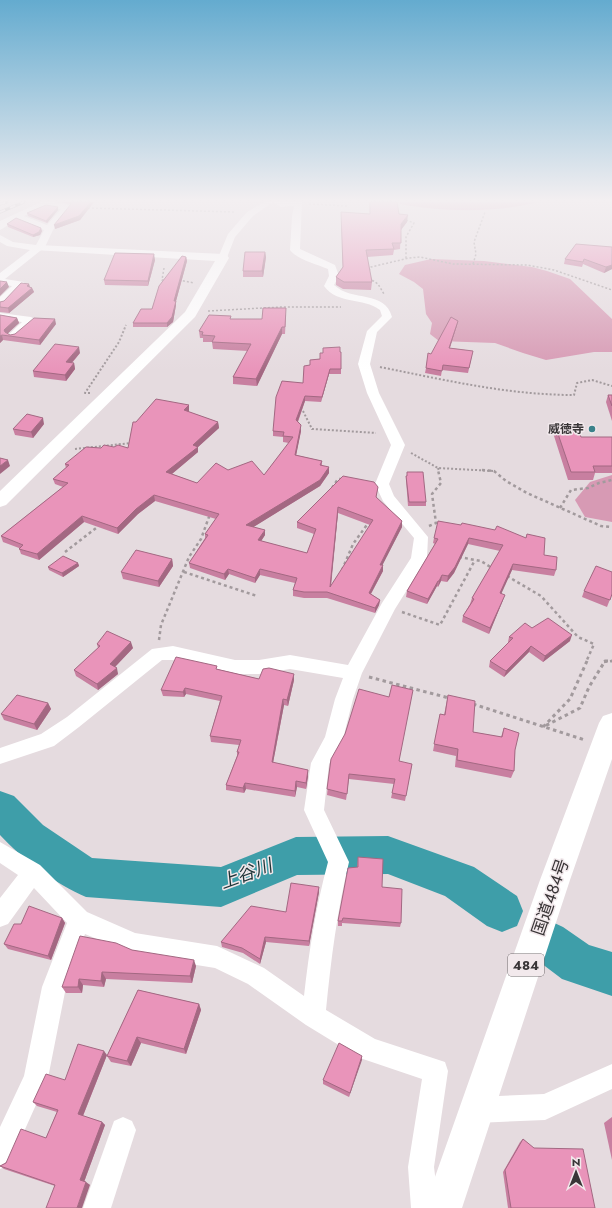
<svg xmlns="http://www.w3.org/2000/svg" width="612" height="1208" font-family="Jost,'Noto Sans JP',sans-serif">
<rect width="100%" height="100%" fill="#e5dbdf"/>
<g fill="#d79ab4">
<path d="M 399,202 L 538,202 C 496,213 442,212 400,204 Z"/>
<path d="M 431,259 L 484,261 L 532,267 L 547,271 L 570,279 L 612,319 L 612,352 L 594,352 L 546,360 L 523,353 L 495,343 L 439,341 L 430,334 L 432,323 L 426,314 L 423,289 L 414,282 L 399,274 L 405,265 Z"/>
<path d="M 612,475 L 612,522 L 585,517 L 575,500 L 590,482 Z"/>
</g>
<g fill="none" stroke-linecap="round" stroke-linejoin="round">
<g fill="#3e9ea9" fill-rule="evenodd">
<path d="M 0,791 L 14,796 L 43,825 L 92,858 L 221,867 L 296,837 L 388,836 L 474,867 L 517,896 L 523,911 L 517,926 L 502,932 L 487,926 L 445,896 L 388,874 L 297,875 L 221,907 L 86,897 C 57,885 21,858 0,835 Z"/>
<path d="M 548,920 L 563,927 L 589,945 L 612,952 L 612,996 L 562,979 L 533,957 L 526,942 L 533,927 Z"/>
</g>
<g stroke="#a29a9d" stroke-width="1.5" stroke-dasharray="2 2" stroke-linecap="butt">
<path d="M 309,204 L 348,206"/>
<path d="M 88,208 L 235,212"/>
<path d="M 406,220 L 414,223 L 406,237 L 406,259"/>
<path d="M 473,264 L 476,254 L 474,242 L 485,212"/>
<path d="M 164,268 L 162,280 L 166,280"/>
<path d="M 369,271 L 371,267 L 409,258 L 420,257 L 453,264 L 527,265 L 554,270 L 612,290"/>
<path d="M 369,278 L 378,284 L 384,294"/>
<path d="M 179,280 L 194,283"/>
<path d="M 208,311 L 281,307 L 341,307"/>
</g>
<g stroke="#a29a9d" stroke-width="2" stroke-dasharray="2 2" stroke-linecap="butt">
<path d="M 380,367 C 445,380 508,395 574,395 L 577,383 L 592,380 L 612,386"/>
<path d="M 90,393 L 85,393 L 119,342 L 126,325"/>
<path d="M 303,411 L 312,429 L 376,433"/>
<path d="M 75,449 L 131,443"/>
<path d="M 411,453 L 438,468 L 494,471"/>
<path d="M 438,468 L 439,471"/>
</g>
<g stroke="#a29a9d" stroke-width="2.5" stroke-dasharray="3 3" stroke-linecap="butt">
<path d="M 482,470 L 494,471 L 506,481 L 527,493 L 601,526 L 612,527"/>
<path d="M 332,488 L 338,479 L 342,479"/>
<path d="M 560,508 L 571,490 L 588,488 L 599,483 L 612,480"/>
<path d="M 429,526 L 436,523 L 432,494 L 441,483 L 438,470"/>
<path d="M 65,552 L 100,525"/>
<path d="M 459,557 L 481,561 L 492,568"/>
<path d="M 342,570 L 353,544 L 369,522"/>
<path d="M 184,572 L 257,596"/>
<path d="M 507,576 L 541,596 L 578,637 L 594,644 L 586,662"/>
<path d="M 402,612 L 440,625 L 475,560"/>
<path d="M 159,640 L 161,625 L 189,557 L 201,539 L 210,514"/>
<path d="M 604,662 L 612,661"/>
</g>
<g stroke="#a29a9d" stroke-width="3" stroke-dasharray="3.5 3.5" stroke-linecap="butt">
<path d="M 587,661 L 570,699 L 543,727 L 580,708 L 589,687 L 605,661 L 612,661"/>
<path d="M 369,677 L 449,698"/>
<path d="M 473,704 L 585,740"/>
</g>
<g fill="#fff" fill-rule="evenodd">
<path d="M 41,202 L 52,202 L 70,205 L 71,207 L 53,230 L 45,247 L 5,279 L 24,282 L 25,284 L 4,305 L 0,306 L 0,297 L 12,286 L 0,284 L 0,273 L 30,250 L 7,246 L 0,242 L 0,235 L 13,242 L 36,245 L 44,230 L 17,219 C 12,222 3,229 0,230 L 0,221 ZM 46,206 L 61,209 L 47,225 L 24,216 Z"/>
<path d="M 264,202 L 302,202 L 300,249 L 335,265 L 339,276 L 334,285 C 352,302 385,290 392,317 L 377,332 L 370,364 L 379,393 L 405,445 L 389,484 L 394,496 L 428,537 L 427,558 L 395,609 L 362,673 L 353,699 L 343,739 L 329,764 L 324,810 L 349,862 C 337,911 331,960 326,1010 L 375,1039 L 445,1062 L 448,1071 L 434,1167 L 439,1208 L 411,1208 L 408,1167 L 422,1079 L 360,1058 L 306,1025 L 248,984 L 215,968 L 135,955 L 85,934 L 66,987 L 48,1078 L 9,1165 L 0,1169 L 0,1127 L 24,1076 L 42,987 L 67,923 L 34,888 L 8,924 L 0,927 L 0,898 L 18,875 L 0,863 L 0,842 L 40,865 L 87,912 L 135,933 L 217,946 L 264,968 L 304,996 C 309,951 316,906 328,862 L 304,810 L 311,763 L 325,737 L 335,699 L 343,678 L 290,669 L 259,674 L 235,674 L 173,660 L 162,660 L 79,727 L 54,746 L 0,764 L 0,748 L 41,734 L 67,717 L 152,649 L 173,646 L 235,660 L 259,660 L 290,655 L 348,665 L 382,603 L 411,558 L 414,538 L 383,501 L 375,484 L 391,445 L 367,393 L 358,364 L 367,331 L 382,316 L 380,310 C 363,297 338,305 324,286 L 329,276 L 328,269 C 316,264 298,260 290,250 L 292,217 L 294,206 L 281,207 L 273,202 L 253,216 L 235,237 L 226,260 L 220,260 L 218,258 L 228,234 L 247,212 Z"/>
<path d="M 0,313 L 31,317 L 36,320 L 16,338 L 12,339 L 7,336 L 22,322 L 0,319 Z"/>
<path d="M 612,1064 L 612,1089 L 545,1120 L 476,1123 L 467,1119 L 463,1110 L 467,1101 L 476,1097 L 544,1094 Z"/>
<path d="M 123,1117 L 132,1121 L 136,1130 L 111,1208 L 83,1208 L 114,1121 Z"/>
</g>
<path fill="#fff" fill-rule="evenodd" d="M 38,245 L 223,254 L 227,255 L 229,258 L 195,317 L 6,505 L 0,507 L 0,491 L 185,312 L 215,261 L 34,250 L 32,248 L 34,246 Z"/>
<path fill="#fff" fill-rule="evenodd" d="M 612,713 L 612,759 L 570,880 L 462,1208 L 424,1208 L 540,880 L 599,723 L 603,716 Z"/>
<defs>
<g id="rail">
<path d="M 0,204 L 7,202"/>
<path d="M 0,212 L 24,202"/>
</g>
</defs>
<use href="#rail" stroke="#756f72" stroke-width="3"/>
<use href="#rail" stroke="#f2e9ec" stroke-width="2" stroke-dasharray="5.5" stroke-linecap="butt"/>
</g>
<g fill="#c87fa0" fill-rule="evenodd">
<path d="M 61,202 L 94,202 L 80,220 L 55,229 L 71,205 L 70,204 Z"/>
<path d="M 369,202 L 397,202 L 399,214 L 407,222 L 401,230 L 400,249 L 394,250 L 393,255 L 367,257 L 372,282 L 371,290 L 343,289 L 336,285 L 336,277 L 343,268 L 341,212 L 370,214 Z"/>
<path d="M 58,210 L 47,223 L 28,216 L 27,213 Z"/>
<path d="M 7,224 L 42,231 L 40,235 L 33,237 L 8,227 Z"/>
<path d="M 612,247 L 612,269 L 604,273 L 583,264 L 582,267 L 564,264 L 565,259 Z"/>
<path d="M 265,252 L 266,257 L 263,277 L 243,277 L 243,271 Z"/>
<path d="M 186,257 L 187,261 L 176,301 L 176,305 L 173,322 L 167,327 L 133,327 L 133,323 L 152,309 Z"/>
<path d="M 155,260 L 148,286 L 105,285 L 104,280 Z"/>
<path d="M 29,284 L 30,287 L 32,288 L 34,292 L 9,313 L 0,312 L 0,302 L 4,301 Z"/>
<path d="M 0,315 L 17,318 L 19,323 L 7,334 L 10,335 L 56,324 L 40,345 L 3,340 L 0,343 Z"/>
<path d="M 286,315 L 285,334 L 282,334 L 257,386 L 233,384 L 233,377 L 248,351 L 213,349 L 212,342 L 203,342 L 203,338 L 200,338 L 199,331 L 232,319 L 262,319 Z"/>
<path d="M 457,325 L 450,348 L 473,351 L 468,373 L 442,370 L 441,376 L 425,373 L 426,368 L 431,354 Z"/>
<path d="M 340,352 L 341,352 L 341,374 L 329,374 L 321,402 L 305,401 L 298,422 L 301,431 L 296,455 L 322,461 L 322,466 L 329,473 L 320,486 L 253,527 L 265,535 L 261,541 L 307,553 L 314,534 L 297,528 L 297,522 L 378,487 L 376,498 L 402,521 L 402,527 L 382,565 L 383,571 L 371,594 L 380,600 L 379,605 L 375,613 L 327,598 L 304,598 L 293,596 L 293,590 L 295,583 L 260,575 L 255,583 L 229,574 L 225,580 L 190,568 L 189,563 L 205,538 L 205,534 L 216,519 L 155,501 L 138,514 L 118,534 L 84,522 L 39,560 L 21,554 L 19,548 L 3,542 L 1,536 L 63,487 L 55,484 L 53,479 L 66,468 L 65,464 L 101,448 L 114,447 L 128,448 L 136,422 L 189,411 L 189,412 L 218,422 L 219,428 L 198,447 L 198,452 L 172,474 L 197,483 L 228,470 L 264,475 L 289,443 L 283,442 L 283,437 L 273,436 L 273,431 L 303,383 L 310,365 L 310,360 L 320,359 ZM 338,513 L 370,525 L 331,587 Z"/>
<path d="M 80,353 L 72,363 L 74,363 L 75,369 L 66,381 L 34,377 L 33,371 Z"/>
<path d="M 608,395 L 612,395 L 612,421 L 606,402 Z"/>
<path d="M 44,424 L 33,438 L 15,435 L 13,429 Z"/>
<path d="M 556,428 L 581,437 L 612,437 L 612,473 L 595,473 L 593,480 L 568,480 L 554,436 Z"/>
<path d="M 407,472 L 426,502 L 426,506 L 408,506 L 406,480 L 406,476 L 407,476 Z"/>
<path d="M 527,534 L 556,570 L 554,576 L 512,570 L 501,593 L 503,600 L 489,634 L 462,622 L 463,616 L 470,604 L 472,598 L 500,551 L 468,544 L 454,573 L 447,582 L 441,581 L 438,587 L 437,586 L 427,604 L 406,597 L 407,591 L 435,544 L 433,543 L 434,538 L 526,538 Z"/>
<path d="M 172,559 L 173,566 L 159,587 L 123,579 L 121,572 Z"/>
<path d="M 78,563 L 79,566 L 63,577 L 49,570 L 48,567 Z"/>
<path d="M 584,591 L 612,594 L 607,607 L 582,597 Z"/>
<path d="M 532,628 L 570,641 L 543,662 L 529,652 L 504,677 L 489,667 L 490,661 L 508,643 L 508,642 L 509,637 Z"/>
<path d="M 97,644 L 133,648 L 115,667 L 118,674 L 98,690 L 76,676 L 74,670 L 98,648 Z"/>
<path d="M 217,669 L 259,679 L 294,680 L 288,706 L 284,705 L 273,763 L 308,770 L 308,776 L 306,789 L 297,787 L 295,797 L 246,789 L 244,793 L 226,790 L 226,785 L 237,756 L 237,752 L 239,745 L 211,742 L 210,736 L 220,701 L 186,694 L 184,697 L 163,696 L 161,690 Z"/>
<path d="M 448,695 L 473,732 L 501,737 L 504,728 L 515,750 L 514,771 L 511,778 L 455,767 L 456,756 L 433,751 L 440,714 L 444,715 Z"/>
<path d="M 48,703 L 51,709 L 37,730 L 4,720 L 1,714 Z"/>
<path d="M 331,759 L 412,764 L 405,801 L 391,798 L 394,784 L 349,779 L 346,800 L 327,795 Z"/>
<path d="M 358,857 L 382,887 L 401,923 L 400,927 L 342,923 L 342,926 L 338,926 L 338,921 L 357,867 Z"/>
<path d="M 319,887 L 319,892 L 309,946 L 266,942 L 260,964 L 243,953 L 222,947 L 221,942 L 286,912 Z"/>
<path d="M 62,918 L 65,923 L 51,960 L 8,949 L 4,944 L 21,924 Z"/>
<path d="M 132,950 L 196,966 L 192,983 L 106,979 L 104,987 L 83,985 L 82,993 L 66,993 L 62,987 Z"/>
<path d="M 138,990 L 199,1004 L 201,1010 L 186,1054 L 141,1043 L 131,1066 L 111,1062 L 107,1056 Z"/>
<path d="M 107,1055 L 83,1116 L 102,1122 L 105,1125 L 84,1182 L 90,1185 L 55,1186 L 4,1169 L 0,1166 L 46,1138 L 57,1112 L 37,1106 L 33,1102 L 65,1080 Z"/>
<path d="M 362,1056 L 349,1097 L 323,1084 L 323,1080 Z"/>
<path d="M 612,1117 L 612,1160 L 604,1123 Z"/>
<path d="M 523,1139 L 595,1208 L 508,1208 L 503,1172 L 520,1142 Z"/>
</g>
<g fill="#a36882">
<path d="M 91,202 L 94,202 L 80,220 L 55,229 L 54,225 Z"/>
<path d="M 58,207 L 58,210 L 47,223 L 46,221 Z"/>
<path d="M 408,215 L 407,222 L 400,231 L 401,224 Z"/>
<path d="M 41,228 L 42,231 L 40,235 L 33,237 L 33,235 Z"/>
<path d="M 265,252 L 266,257 L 263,277 L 262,271 Z"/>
<path d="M 154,254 L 155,260 L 148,286 L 148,281 Z"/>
<path d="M 186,257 L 187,261 L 176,301 L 176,305 L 173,322 L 167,327 L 167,323 L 174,301 Z"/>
<path d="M 612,265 L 612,269 L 604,273 L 606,267 Z"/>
<path d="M 7,282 L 9,287 L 0,296 L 0,289 Z"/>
<path d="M 29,284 L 30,289 L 32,288 L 34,292 L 9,313 L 8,308 Z"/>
<path d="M 17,318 L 19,323 L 6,335 L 4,330 Z"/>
<path d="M 55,319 L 56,324 L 40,345 L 39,340 Z"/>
<path d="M 458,321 L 457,325 L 448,353 L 449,348 Z"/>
<path d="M 282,327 L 282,334 L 257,386 L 256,379 Z"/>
<path d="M 2,335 L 3,340 L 0,343 L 0,336 Z"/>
<path d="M 79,347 L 80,353 L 67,368 L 66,362 Z"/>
<path d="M 74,363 L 75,369 L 66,381 L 65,375 Z"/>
<path d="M 330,369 L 329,374 L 321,402 L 322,397 Z"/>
<path d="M 305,396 L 305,401 L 296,426 L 296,420 Z"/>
<path d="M 189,405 L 189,411 L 185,416 L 184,410 Z"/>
<path d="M 43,418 L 44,424 L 33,438 L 31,432 Z"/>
<path d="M 218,422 L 219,428 L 198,447 L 198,452 L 167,478 L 166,472 L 193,445 Z"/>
<path d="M 301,425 L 301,431 L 295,461 L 295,455 Z"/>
<path d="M 8,460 L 10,466 L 0,474 L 0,466 Z"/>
<path d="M 329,467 L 329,473 L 320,486 L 247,531 L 246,525 Z"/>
<path d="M 154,495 L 155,501 L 138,514 L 118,534 L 117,528 L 136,509 Z"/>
<path d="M 338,507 L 338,513 L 330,593 L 330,587 Z"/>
<path d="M 82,516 L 84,522 L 39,560 L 37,554 Z"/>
<path d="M 402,521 L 402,527 L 380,570 L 380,565 Z"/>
<path d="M 265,530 L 265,535 L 258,546 L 258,540 Z"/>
<path d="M 469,538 L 468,544 L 454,573 L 447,582 L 448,576 Z"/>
<path d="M 172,559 L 173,566 L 159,587 L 158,581 Z"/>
<path d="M 78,563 L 79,566 L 63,577 L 62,573 Z"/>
<path d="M 513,564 L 512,570 L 499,599 L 500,593 Z"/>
<path d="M 383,565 L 383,571 L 368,599 L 369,593 Z"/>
<path d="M 228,569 L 229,574 L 225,580 L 224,574 Z"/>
<path d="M 260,569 L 260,575 L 255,583 L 255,578 Z"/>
<path d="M 442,575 L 441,581 L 438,587 L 439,581 Z"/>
<path d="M 438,581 L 437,586 L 427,604 L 428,599 Z"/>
<path d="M 505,595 L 503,600 L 489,634 L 490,628 Z"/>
<path d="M 380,600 L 379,605 L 375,613 L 375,608 Z"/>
<path d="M 572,635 L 570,641 L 543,662 L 545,656 Z"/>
<path d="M 131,642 L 133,648 L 112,670 L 110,664 Z"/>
<path d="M 531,646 L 529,652 L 504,677 L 506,671 Z"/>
<path d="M 117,668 L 118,674 L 98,690 L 97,684 Z"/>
<path d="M 294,674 L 294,680 L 288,706 L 287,700 Z"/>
<path d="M 185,688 L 186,694 L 184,697 L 183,692 Z"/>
<path d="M 283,699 L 284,705 L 272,768 L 272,762 Z"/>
<path d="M 48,703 L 51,709 L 37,730 L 34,724 Z"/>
<path d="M 308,770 L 308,776 L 306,789 L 306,783 Z"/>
<path d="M 296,781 L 297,787 L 295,797 L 295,791 Z"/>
<path d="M 245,783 L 246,789 L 244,793 L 243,788 Z"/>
<path d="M 319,887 L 319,892 L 309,946 L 309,941 Z"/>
<path d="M 62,918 L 65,923 L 51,960 L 48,956 Z"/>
<path d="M 265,937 L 266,942 L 260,964 L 260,959 Z"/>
<path d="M 194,960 L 196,966 L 192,983 L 190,976 Z"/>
<path d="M 102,972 L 106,979 L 104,987 L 101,981 Z"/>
<path d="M 79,979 L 83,985 L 82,993 L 78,987 Z"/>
<path d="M 199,1004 L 201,1010 L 186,1054 L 184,1049 Z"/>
<path d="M 137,1037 L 141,1043 L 131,1066 L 127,1061 Z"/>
<path d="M 104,1051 L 107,1055 L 82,1118 L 78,1114 Z"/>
<path d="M 362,1056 L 362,1060 L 349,1097 L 350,1093 Z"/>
<path d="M 102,1122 L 105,1125 L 84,1182 L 80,1180 Z"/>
<path d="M 86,1182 L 90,1185 L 82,1208 L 77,1208 Z"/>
</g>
<g fill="#e994ba" stroke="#a36882" fill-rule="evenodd">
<path d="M 70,202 L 91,202 L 79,216 L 54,225 L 71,204 Z"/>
<path d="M 370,202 L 397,202 L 399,214 L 408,215 L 401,224 L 401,243 L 392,243 L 394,249 L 366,250 L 372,282 L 344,282 L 336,277 L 343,267 L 341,212 L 370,214 Z"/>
<path d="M 46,205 L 58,207 L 46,221 L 27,213 Z"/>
<path d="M 16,218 L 41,228 L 39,232 L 33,235 L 7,224 Z"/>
<path d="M 576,244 L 612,247 L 612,265 L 606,267 L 584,259 L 583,262 L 565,259 Z"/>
<path d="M 245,252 L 265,252 L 262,271 L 243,271 Z"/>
<path d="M 115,253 L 154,254 L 148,281 L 104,280 Z"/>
<path d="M 182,256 L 186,257 L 174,301 L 176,301 L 172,317 L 167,323 L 133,323 L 141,309 L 152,309 L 159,286 Z"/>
<path d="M 0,281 L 7,282 L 0,289 Z"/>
<path d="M 21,283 L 29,284 L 27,286 L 32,288 L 8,308 L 0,307 L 0,302 L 4,301 Z"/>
<path d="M 263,308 L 286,308 L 285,327 L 282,327 L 256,379 L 233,377 L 251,344 L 212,342 L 215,336 L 202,335 L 203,332 L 199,331 L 209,315 L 231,316 L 230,319 L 262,319 Z"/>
<path d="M 0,315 L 17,318 L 4,330 L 5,332 L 10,335 L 15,334 L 34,318 L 55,319 L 39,340 L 2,335 L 0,336 Z"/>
<path d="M 451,317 L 458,321 L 449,348 L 473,351 L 469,368 L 443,365 L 442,371 L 426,368 L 428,353 L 431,354 Z"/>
<path d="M 55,344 L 79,347 L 66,362 L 74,363 L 65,375 L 33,371 Z"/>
<path d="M 340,347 L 340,352 L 341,352 L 341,369 L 330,369 L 322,397 L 305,396 L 296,420 L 301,425 L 295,455 L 322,461 L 320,465 L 329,467 L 320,480 L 246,525 L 265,530 L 258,540 L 307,553 L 316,529 L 297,522 L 343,476 L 374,482 L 378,487 L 376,497 L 402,521 L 380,565 L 383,565 L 369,593 L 380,600 L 375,608 L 327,592 L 304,592 L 293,590 L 297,578 L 260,569 L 255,578 L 228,569 L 224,574 L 189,563 L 208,535 L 205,534 L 219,514 L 154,495 L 136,509 L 117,528 L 82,516 L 37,554 L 19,549 L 23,545 L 1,536 L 68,483 L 53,479 L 69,465 L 65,464 L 86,447 L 101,448 L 104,445 L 114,447 L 118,445 L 128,448 L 133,422 L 136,422 L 156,399 L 189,405 L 184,410 L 218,422 L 193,445 L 198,447 L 166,472 L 197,483 L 216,463 L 228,470 L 252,461 L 264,475 L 293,437 L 283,436 L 284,432 L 273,431 L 276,397 L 282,381 L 303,383 L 304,366 L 310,365 L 310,360 L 320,359 L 320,353 L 323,353 L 323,348 ZM 338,507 L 373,520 L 330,587 Z"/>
<path d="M 608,395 L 612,395 L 612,406 Z"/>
<path d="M 27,414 L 43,418 L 31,432 L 13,429 Z"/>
<path d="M 556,428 L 577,428 L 581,437 L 612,437 L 612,466 L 593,466 L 595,472 L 571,472 Z"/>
<path d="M 0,458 L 8,460 L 0,466 Z"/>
<path d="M 407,472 L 423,472 L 426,502 L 409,502 L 406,476 L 407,476 Z"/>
<path d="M 438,521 L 461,525 L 462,523 L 495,530 L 497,526 L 526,538 L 527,534 L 545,538 L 544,555 L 557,557 L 556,570 L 513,564 L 500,593 L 505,595 L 490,628 L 463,616 L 474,599 L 472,598 L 503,545 L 469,538 L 455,567 L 448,576 L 442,575 L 439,581 L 438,581 L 428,599 L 407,591 L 438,539 L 434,538 Z"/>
<path d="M 136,550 L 172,559 L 158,581 L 121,572 Z"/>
<path d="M 63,556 L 78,563 L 62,573 L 48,567 Z"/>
<path d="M 596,566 L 612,572 L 612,594 L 610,600 L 584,591 Z"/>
<path d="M 548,618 L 572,635 L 545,656 L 531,646 L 506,671 L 490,661 L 513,638 L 509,637 L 525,623 L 532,628 Z"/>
<path d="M 107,631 L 131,642 L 110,664 L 117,668 L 97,684 L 74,670 L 100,646 L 97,644 Z"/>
<path d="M 176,657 L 217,666 L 216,669 L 259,679 L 263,669 L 269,668 L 294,674 L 287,700 L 283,699 L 272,762 L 308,770 L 306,783 L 296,781 L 295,791 L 245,783 L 243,788 L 226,785 L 239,752 L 237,752 L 241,740 L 210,736 L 222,696 L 185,688 L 183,692 L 161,690 Z"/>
<path d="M 392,685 L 413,690 L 399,761 L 412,764 L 406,796 L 392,793 L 395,779 L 349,774 L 347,794 L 327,789 L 331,759 L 345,734 L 359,689 L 389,697 Z"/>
<path d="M 17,695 L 48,703 L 34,724 L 1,714 Z"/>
<path d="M 448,695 L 475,701 L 473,732 L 502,737 L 504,728 L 519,733 L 515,750 L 514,771 L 457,760 L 458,749 L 434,744 L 440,714 L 445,715 Z"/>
<path d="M 358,857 L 383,859 L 382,887 L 402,889 L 401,923 L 343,918 L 342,921 L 338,921 L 348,868 L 358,867 Z"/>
<path d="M 291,883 L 319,887 L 309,941 L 265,937 L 260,959 L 242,948 L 221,942 L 251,906 L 286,912 Z"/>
<path d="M 29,906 L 62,918 L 48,956 L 4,944 L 14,924 L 21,924 Z"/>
<path d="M 80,936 L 116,943 L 132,950 L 194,960 L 190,976 L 102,972 L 101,981 L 79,979 L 78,987 L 62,987 Z"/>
<path d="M 138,990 L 199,1004 L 184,1049 L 137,1037 L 127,1061 L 107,1056 Z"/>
<path d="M 339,1043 L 362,1056 L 350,1093 L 323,1080 Z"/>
<path d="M 78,1044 L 104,1051 L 78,1114 L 102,1122 L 80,1180 L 86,1182 L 77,1208 L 46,1208 L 55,1185 L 0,1166 L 6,1163 L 21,1129 L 46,1138 L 58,1110 L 33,1102 L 46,1074 L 65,1080 Z"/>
<path d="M 523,1139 L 534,1148 L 583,1149 L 595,1208 L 511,1208 L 505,1170 Z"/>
</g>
<linearGradient id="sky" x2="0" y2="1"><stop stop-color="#64abcf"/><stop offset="0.54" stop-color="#f3eff1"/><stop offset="1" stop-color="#f3eff1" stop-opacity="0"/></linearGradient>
<rect width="612" height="371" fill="url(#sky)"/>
<circle fill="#3a818a" stroke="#f2e9ec" stroke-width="1.5" cx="592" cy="429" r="4"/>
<g text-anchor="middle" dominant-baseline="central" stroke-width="3" stroke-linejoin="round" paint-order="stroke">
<g font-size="12" font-weight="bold" fill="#393537" stroke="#f2e9ec" text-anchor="end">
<text x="584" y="429">威徳寺</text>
</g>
<rect fill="#f2e9ec" stroke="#706b6d" stroke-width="1" x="508" y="954" width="36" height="22" rx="3"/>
<g font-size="13" font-weight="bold" fill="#393537">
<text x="526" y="965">484</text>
</g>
<g font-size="17" fill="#393537" stroke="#f2e9ec">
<text transform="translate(550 897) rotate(-71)">国道484号</text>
</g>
<g font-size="18" font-style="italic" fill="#1e3437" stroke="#f2e9ec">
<text transform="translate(246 874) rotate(-20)">上谷川</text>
</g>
</g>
<g transform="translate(576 1172)" stroke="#f2e9ec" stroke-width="3" paint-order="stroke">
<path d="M0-3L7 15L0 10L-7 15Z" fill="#393537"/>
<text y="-6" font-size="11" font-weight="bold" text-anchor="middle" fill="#393537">N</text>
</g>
</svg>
